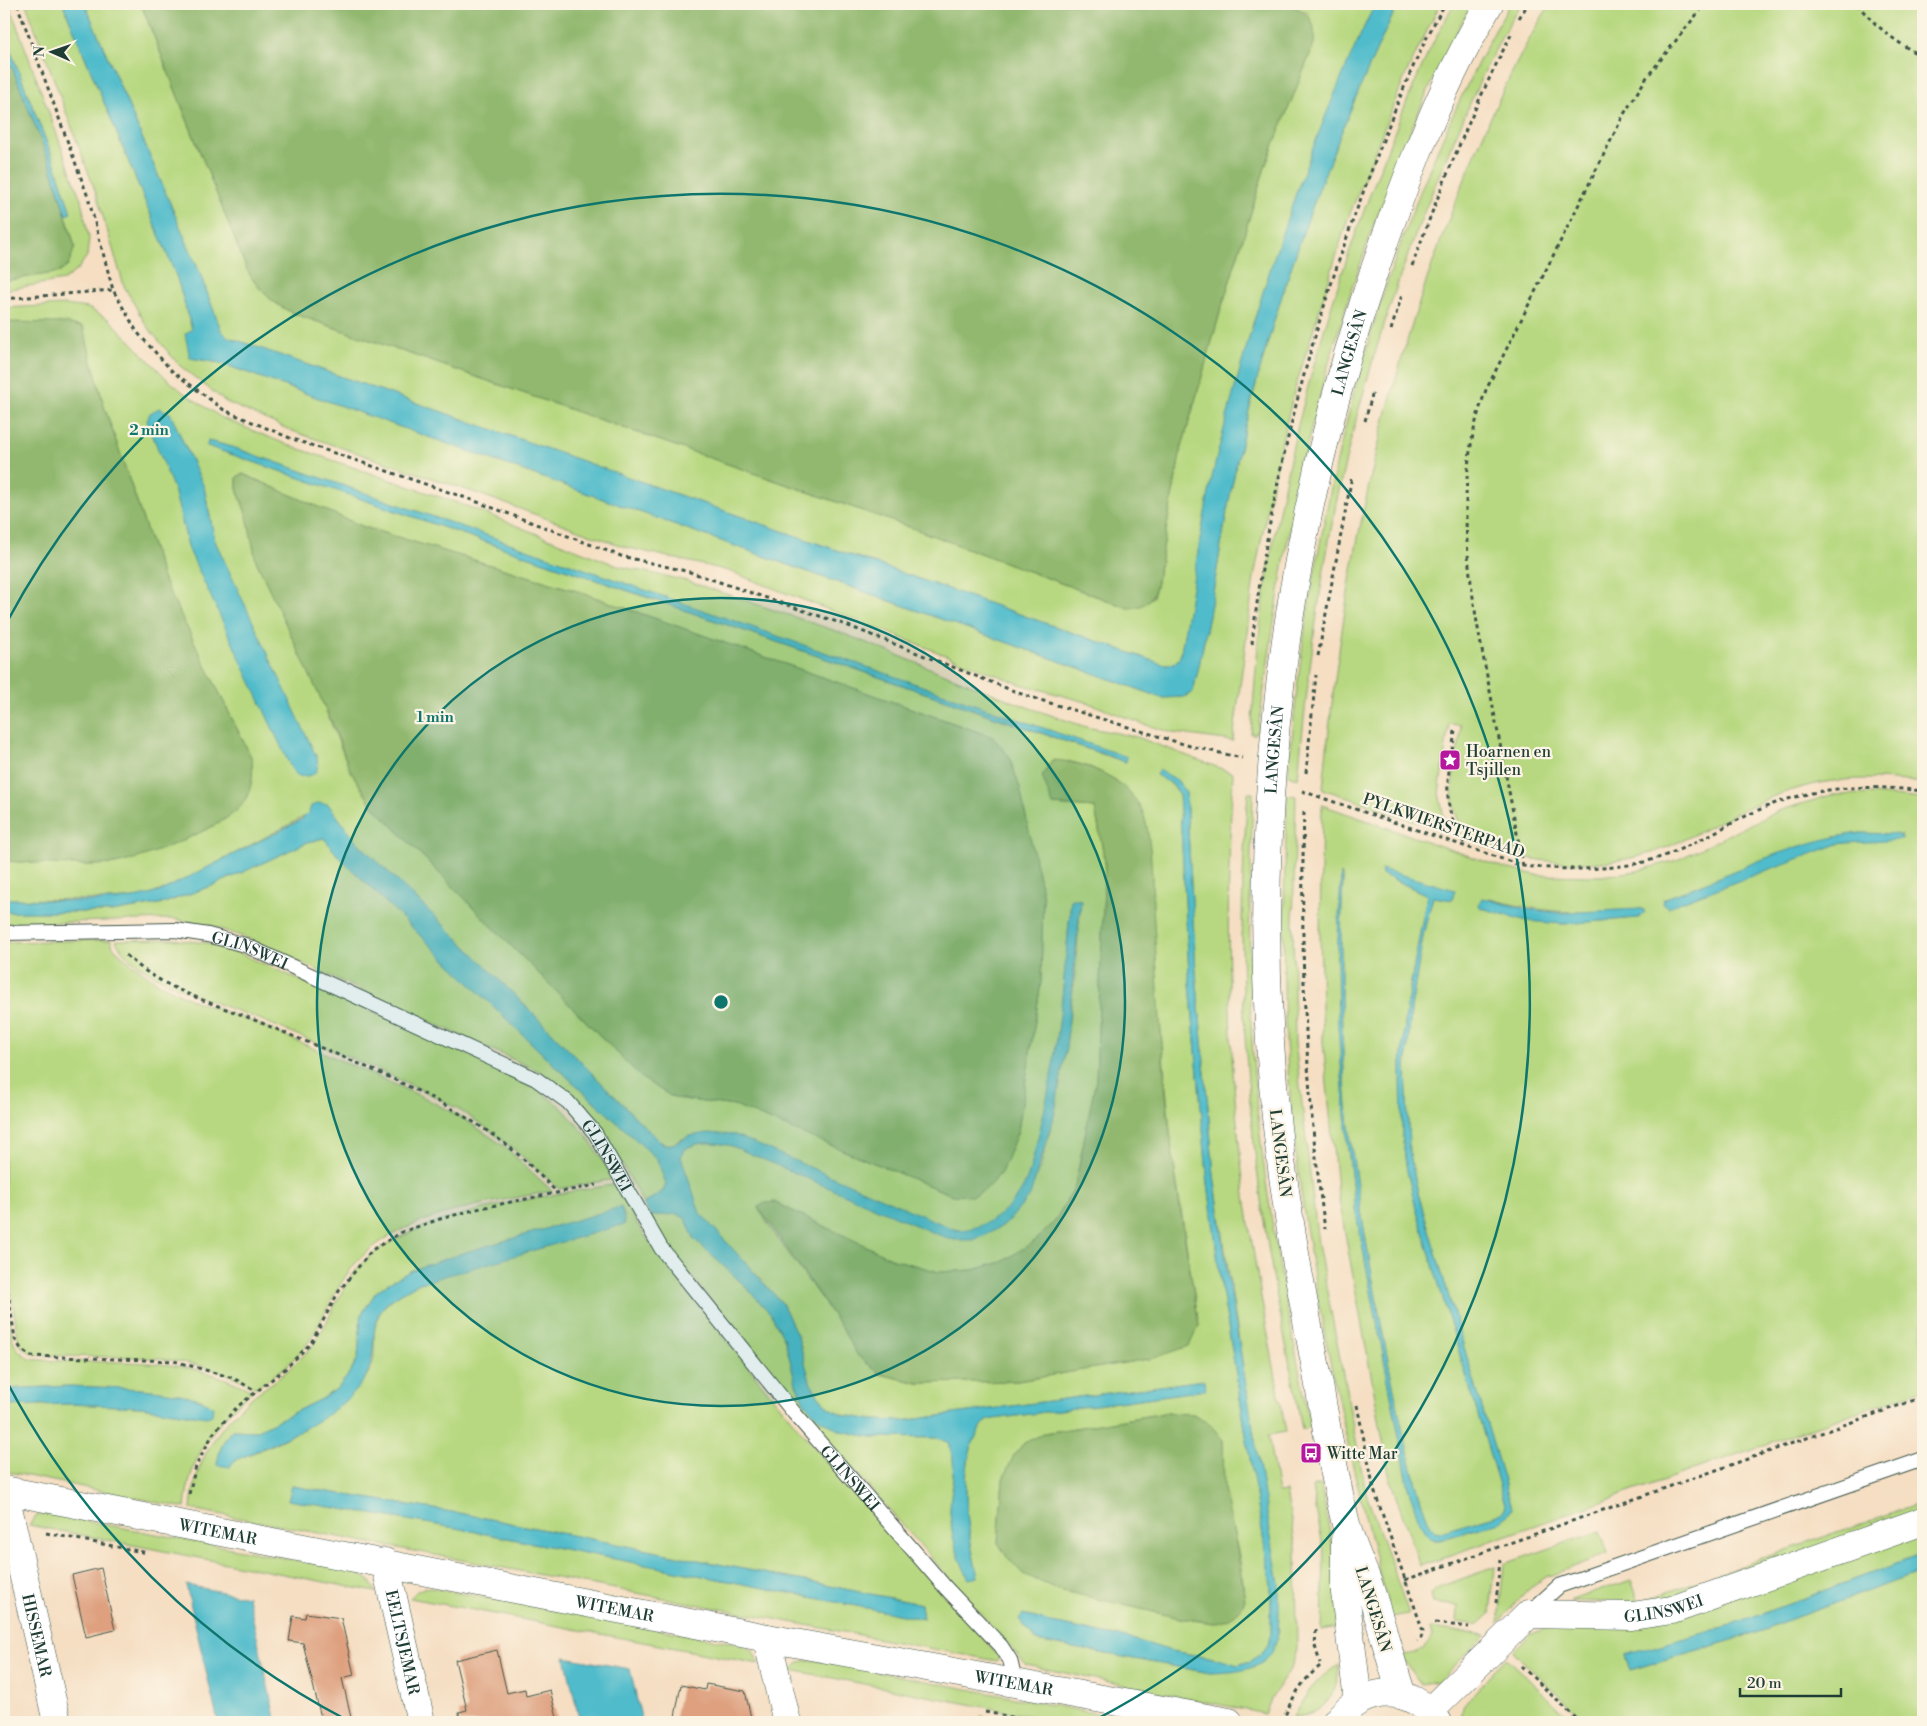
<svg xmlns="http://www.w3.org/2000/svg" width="1927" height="1726" viewBox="0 0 1927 1726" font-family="'Libre Bodoni',serif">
	<rect width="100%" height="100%" fill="#fcf5e5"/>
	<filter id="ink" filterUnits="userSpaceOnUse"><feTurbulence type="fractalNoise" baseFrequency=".02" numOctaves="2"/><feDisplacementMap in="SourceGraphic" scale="10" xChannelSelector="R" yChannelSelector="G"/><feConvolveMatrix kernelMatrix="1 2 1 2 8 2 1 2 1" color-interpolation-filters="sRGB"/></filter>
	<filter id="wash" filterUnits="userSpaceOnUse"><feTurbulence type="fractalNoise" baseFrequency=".0096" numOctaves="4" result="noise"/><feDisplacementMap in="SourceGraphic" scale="20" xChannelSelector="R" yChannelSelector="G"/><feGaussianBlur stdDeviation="1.12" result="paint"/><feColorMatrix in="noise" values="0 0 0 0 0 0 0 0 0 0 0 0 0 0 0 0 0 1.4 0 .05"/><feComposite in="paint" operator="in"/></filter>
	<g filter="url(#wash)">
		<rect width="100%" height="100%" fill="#f5dec2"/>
		<g fill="#b7d880" stroke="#6b8a5a" fill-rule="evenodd">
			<polygon points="4,4 9,4 81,200 89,238 87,256 78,269 64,280 4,290 4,281 60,272 75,247 66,215 71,213 54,161 4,34"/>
			<path d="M26,4H63L177,278L192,329L190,358L220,363L1163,698L1184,697L1193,692C1211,618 1220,541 1236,466C1271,307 1328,151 1398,4H1440L1406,74L1347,221L1294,392L1275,470L1254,577L1233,741L1173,733L1143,724L1086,702L1020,684L729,571L625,547L476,493L292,431L226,402L179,365L146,325L124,286L96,193Z"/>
			<path d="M85,4H141L247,270C259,291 273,304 295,314L915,529L1128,608L1153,597L1156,587L1180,454L1219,316L1265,167L1314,44L1308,13L1288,4H1375L1362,32L1253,323L1216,462L1180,657L1175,664H1162L228,337L221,330L199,271Z"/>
			<path d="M1454,4H1472C1440,59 1415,118 1392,178C1350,285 1315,397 1293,511C1279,584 1269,657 1258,730L1255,734H1251C1255,682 1258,629 1267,578C1289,441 1326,308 1376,179C1399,120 1422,59 1454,4Z"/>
			<path d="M1510,4H1521C1493,48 1472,99 1451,147C1402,260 1363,379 1337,499C1318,591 1307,684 1298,778L1288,775C1293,736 1295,697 1301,658C1307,611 1316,564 1325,518C1358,347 1423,154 1510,4Z"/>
			<path d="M1550,4H1923V783C1882,778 1844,776 1803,787C1754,799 1711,829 1665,848C1617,867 1561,866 1512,855C1485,849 1464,840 1455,811C1447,784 1460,752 1461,725L1449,724L1439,793L1445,823V828L1442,830L1323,789C1342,578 1382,383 1462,186C1487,124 1514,61 1550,4Z"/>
			<path d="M65,305L88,308L110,320L166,378L184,393L222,418L288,445L469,507L618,566L687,581L842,633L1027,707L1086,727L1137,737L1233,773C1225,903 1227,1033 1241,1163C1251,1253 1270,1343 1286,1432L1268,1435L1278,1493L1286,1492L1296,1547L1297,1649L1292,1666L1271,1699L1265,1714L1026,1665L802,1411L666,1245L650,1216L678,1214L686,1219L694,1239L743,1284L771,1314L785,1340L796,1384L805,1404L820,1419L841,1431L871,1437L938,1438L949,1443L954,1463L950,1513L978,1577C968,1534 953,1455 987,1420L1205,1390L1204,1380L902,1421L873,1420L844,1415L829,1408L818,1395L810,1381L798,1337L782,1303L700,1213L681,1157L683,1151C695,1140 717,1142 732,1146L973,1240L1007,1223L1040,1169L1055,1112L1066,1047L1075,974L1081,900H1071C1064,979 1059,1059 1039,1136C1034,1153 1031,1174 1022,1190C1013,1207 989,1228 969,1230C958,1231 949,1228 939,1224L735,1135L680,1139C673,1146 667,1145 659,1141L477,957L356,841L328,804L177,884L144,897L112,900L4,899V861L86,865L115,864L222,821L236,811L246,798L252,759L164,581L104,406L83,327L4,322V308ZM170,413L204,487L215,541L250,618L189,550L175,493ZM208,441L232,447L1127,758L1125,762L207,446ZM243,474L364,527L577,591L993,737L1043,897L1041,982L1018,1131L952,1195L735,1106L674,1098L643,1079L372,805L350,770L247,516L237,489V477ZM1068,761L1090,767L1116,780L1161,1032L1172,1151L1199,1326L1154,1358L1018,1381L918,1383L880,1374L858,1356L839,1324L769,1226L758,1207L774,1202L893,1259L939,1272L973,1270L1002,1262L1035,1241L1055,1221L1075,1186L1096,1079L1105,862L1095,808L1053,805ZM1158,770L1177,780L1186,793L1196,972L1214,1175L1260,1479L1279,1632L1254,1668L1210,1673L1036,1641L1023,1614L1052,1623L1135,1640L1171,1651L1219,1659L1238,1665L1250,1661L1261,1654L1268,1645L1271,1632V1585L1220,1278L1207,1175L1189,973L1179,793ZM1165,1413L1193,1414L1223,1440C1223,1456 1222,1474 1224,1491C1229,1520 1251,1584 1241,1609L1214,1623L1180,1618L1059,1590L998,1543L1003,1479L1045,1433Z"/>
			<path d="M1248,793H1253C1250,881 1247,970 1253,1058C1261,1182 1286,1303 1310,1425L1308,1428L1302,1429C1291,1368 1278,1308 1268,1247C1244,1098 1235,943 1248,793Z"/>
			<path d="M1872,794L1923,799V1389L1420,1566L1390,1479L1337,1189L1323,1042L1320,935L1322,805L1501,867L1536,875L1601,876L1637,871L1677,860L1778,811L1831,795ZM1861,833L1902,835L1838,844L1663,899C1728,876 1793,841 1861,833ZM1382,874L1452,899L1433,897L1424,931L1411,1009L1406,1069L1409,1149L1418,1193L1512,1508L1500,1522L1440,1540H1434L1410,1494L1355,1208L1347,1140L1337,958L1343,878C1340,943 1340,1007 1344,1071C1347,1114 1352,1156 1359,1198C1365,1238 1414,1526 1437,1533L1498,1515L1503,1512L1505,1505L1417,1212L1407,1171L1402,1135L1401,1065L1407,1004L1427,895ZM1487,898C1542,913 1580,915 1637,909H1643L1645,913L1638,918L1563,924Z"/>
			<path d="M1287,795L1296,796L1293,926L1295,1042L1318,1244L1366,1493L1409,1614L1391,1617C1341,1429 1298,1237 1286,1042C1281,960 1285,877 1287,795Z"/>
			<path d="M324,838L338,856L552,1063L657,1159L666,1184L663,1191L643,1204C615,1147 593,1113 543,1073L249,939L209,925L173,919L4,924V912H111L164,903L217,884L308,842Z"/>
			<path d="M172,939L207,943L241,954L474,1057L532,1085L562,1108L587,1136L614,1179L559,1189C517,1151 480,1118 428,1093C374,1067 318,1044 264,1021C229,1007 130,977 116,940Z"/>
			<path d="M111,940L113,947L129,962L157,982L190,999L261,1025L425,1098L464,1119L504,1146L552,1191C490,1203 397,1214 354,1265C335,1288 325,1316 310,1340C298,1359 274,1376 256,1388C179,1345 114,1362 32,1354L22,1347L18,1338L4,1249V942Z"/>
			<path d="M616,1184C644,1246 690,1294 732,1347C817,1453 907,1556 999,1656L997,1661L191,1509C194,1461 219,1424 256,1394C267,1386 279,1379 289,1369C297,1361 307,1353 313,1345C330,1321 338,1292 357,1269C403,1213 546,1197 616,1184ZM621,1207L625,1217L417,1284C391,1299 374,1307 374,1340C374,1351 375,1360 370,1370C350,1412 261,1454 217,1465C219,1451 222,1441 232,1430L256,1431L323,1398L338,1388L350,1373L358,1358L361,1315L376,1292L387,1284L412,1270L466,1252ZM292,1486L464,1514L921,1604L923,1619L461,1529L289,1500Z"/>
			<path d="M4,1282L13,1340L18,1350L30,1359C110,1367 176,1350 252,1391C214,1424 189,1457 185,1508L4,1471V1406L69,1404L141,1407L199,1416L202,1399L142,1389L69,1386L4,1389Z"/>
			<polygon points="1321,1485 1333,1550 1339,1627 1322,1630 1324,1552 1312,1487"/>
			<polygon points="1923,1502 1923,1513 1672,1604 1569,1601 1631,1580 1639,1602"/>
			<polygon points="44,1513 353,1571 369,1580 376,1592 29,1525 35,1517"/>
			<polygon points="1923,1529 1923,1554 1735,1624 1625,1656 1630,1670 1739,1638 1923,1571 1923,1722 1587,1722 1513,1652 1530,1635 1546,1628 1631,1625"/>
			<polygon points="1600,1531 1608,1554 1546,1577 1529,1589 1498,1623 1504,1564"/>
			<polygon points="1495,1567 1490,1614 1478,1625 1457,1622 1458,1606 1433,1603 1431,1595 1436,1588"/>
			<polygon points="426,1587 740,1644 753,1651 759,1664 410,1598 417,1591"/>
			<path d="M1430,1628L1486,1635L1439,1681L1421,1684L1402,1658L1403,1655C1418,1653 1424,1651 1432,1637Z"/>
			<polygon points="1506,1658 1574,1722 1458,1722 1464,1704"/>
			<polygon points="808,1660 822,1661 1139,1722 1063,1722 791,1670 799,1662"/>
			<path d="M1339,1665C1338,1695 1323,1716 1293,1717C1305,1695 1317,1677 1339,1665Z"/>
			<polygon points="981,1716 1015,1722 982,1722"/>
		</g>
		<g fill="#91b86e" stroke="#587a51">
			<path d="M141,4H1288C1309,14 1316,18 1314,44L1265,167L1219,316L1180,454L1156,587C1151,601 1144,608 1128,608L915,529L295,314C273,304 259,291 247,270Z"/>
			<polygon points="4,47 50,163 75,247 68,266 60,272 4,281"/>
			<path d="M4,322L65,323L83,327L104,406L164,581L252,759C254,778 251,798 236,811C218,828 139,861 114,864C78,867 40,863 4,861Z"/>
			<polygon points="243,474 364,527 577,591 993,737 1009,756 1020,788 1043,897 1041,982 1018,1131 1001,1173 985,1190 973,1196 952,1195 735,1106 674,1098 643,1079 372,805 350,770 333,725 256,561 247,516 237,489 237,477"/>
			<path d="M1052,760C1087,762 1120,776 1139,805C1152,824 1152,881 1153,905C1158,987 1162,1069 1172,1150C1179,1209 1190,1267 1199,1325L1189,1346L1154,1358L1018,1381L918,1383L880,1374L858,1356L839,1324L758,1207L765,1203L774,1202L893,1259L939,1272L973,1270L1002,1262L1035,1241L1055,1221L1075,1186L1096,1079L1105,862L1095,808L1053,805L1042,776Z"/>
			<polygon points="1165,1413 1193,1414 1208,1422 1223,1440 1224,1489 1237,1549 1245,1600 1241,1609 1230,1618 1214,1623 1180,1618 1059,1590 1023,1574 1007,1557 998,1543 1003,1479 1014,1455 1024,1443 1045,1433"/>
		</g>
		<g fill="#50bbcb" stroke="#387c80">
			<path d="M63,4H85L199,271L221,330L228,337L1162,664H1174L1180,657C1192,591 1201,524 1216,460C1255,304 1305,149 1375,4H1398C1328,151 1271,307 1236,466C1220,541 1211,618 1193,692L1184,697L1163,698L220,363L190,358L185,334L192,329L177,278Z"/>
			<polygon points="4,34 54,161 71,213 66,215 50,163 4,47"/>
			<path d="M159,408L170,413L185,446L204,487L215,541L317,758C320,774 313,777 298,776L292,770L189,550L175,493L147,421L150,413Z"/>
			<polygon points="208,441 232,447 1127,757 1126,762 207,446"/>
			<path d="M1159,770L1177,780L1186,793L1196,972L1214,1175L1228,1277L1279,1584C1279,1647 1284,1672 1210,1673L1036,1641L1019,1619L1023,1614L1052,1623L1135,1640L1171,1651L1219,1659L1238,1665L1250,1661L1261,1654L1268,1645L1271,1632V1585L1220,1278L1207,1175L1189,973L1179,793L1172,784L1156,775Z"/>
			<path d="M319,803L328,804L356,841L477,957L659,1141L667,1145L676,1143L689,1136L707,1133L735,1135L956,1230C983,1230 1006,1214 1021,1191C1030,1177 1033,1157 1037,1141C1058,1062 1064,980 1071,899L1081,900L1066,1047L1055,1112L1030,1196L1007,1223L988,1234L973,1240H954L936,1234L732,1146C717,1142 695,1140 683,1151L681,1157L700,1213L782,1303L798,1337L810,1381L818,1395L829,1408L844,1415L873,1420L902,1421L1204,1380L1205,1390L987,1420C953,1455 968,1534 978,1577L969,1579C958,1558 951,1537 950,1512C950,1489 958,1466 949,1443L938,1438L871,1437L841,1431L820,1419L805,1404L796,1384L785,1340L771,1314L743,1284L694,1239L686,1219L678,1214L650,1216L643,1204L663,1191L666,1184L657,1159L552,1063L338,856L324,838L308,842L217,884L164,903L111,912H4V899C52,899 113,907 159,892L301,820L309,812L311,806Z"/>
			<path d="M1861,833L1896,834L1903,838C1899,842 1848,842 1838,844L1668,907L1662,903L1663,899C1728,876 1793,840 1861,833Z"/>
			<path d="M1381,869L1455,890L1452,900L1433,897L1424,931L1411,1009L1406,1069L1409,1149L1418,1193L1512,1508L1508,1515L1500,1522L1439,1540C1421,1541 1416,1508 1410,1494L1355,1208L1347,1140L1338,1027L1337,958L1341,874L1343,878C1340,943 1340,1007 1344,1071C1347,1113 1352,1156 1359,1198C1365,1238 1414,1526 1437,1533L1498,1515L1503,1512L1505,1505L1417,1212L1407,1171L1402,1135L1401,1065L1407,1004L1427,895L1382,874Z"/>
			<polygon points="1482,898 1527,909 1562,913 1637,909 1643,909 1645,913 1638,918 1563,924 1527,921 1481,908 1479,905"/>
			<path d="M621,1207L625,1224L417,1284C407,1290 396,1295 388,1302C364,1324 382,1354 363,1381C334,1422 278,1440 234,1461L230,1467L217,1465C219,1451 223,1441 232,1430L256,1431L323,1398L338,1388L350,1373L358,1358L361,1315L376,1292L387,1284L412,1270L466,1252Z"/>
			<path d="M69,1386C102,1388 189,1386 213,1407L212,1415L207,1417L141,1407L69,1404L4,1406V1389Z"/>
			<polygon points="292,1486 464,1514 921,1604 923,1619 461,1529 288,1500"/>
			<polygon points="1923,1554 1923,1571 1739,1638 1630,1670 1625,1655 1735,1624"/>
			<polygon points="186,1585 248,1597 276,1722 218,1722"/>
			<polygon points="565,1657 630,1669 642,1722 580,1722"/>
		</g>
		<g id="blocks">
			<g fill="#dea07f">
				<polygon points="101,1568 115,1630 86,1637 72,1575"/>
				<polygon points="306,1613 341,1618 354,1675 342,1678 352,1722 322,1722 303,1643 289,1641 293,1616 305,1618"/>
				<polygon points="497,1650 507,1693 525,1689 526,1696 550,1690 558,1722 460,1722 459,1712 467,1710 455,1660"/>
				<polygon points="706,1684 745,1691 752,1722 674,1722 681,1685 705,1690"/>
			</g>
		</g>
	</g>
	<g filter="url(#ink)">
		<use href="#blocks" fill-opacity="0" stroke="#3f5549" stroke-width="1"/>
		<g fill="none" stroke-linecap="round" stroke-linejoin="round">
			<g stroke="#3f5549" stroke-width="16">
				<g id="service">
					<path id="s1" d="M4,933L175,930L208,935L245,945L536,1079L568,1102L595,1133L661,1248L795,1414L946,1588L1001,1646L1010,1660L1015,1681"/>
					<polyline points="1529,1613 1559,1586 1923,1459"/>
				</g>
			</g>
			<g stroke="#3f5549" stroke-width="29">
				<g id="minor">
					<path id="s2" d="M4,1490L767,1638L1229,1722"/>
					<path id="s3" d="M4,1490L57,1722"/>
					<path id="s4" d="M385,1562L421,1722"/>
					<polyline points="767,1638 787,1722"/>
					<path id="s5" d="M1430,1711L1529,1614L1632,1616L1672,1610L1923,1521"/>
				</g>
			</g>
			<g stroke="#3f5549" stroke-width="29">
				<g id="tertiary">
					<polyline points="1345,1540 1345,1593 1358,1701"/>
					<path id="s6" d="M1402,1695C1390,1659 1381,1622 1369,1586C1361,1564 1350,1543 1345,1520C1333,1472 1326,1423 1317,1374C1298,1274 1279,1173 1272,1071C1252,811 1284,550 1364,302C1397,200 1435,97 1489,4"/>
					<path d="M1336,1722C1364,1684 1411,1684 1438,1722"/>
				</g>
			</g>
			<g stroke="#3f5549" stroke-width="3" stroke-dasharray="4 4" stroke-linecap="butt">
				<polyline points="17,4 88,197 113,290 137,332 172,371 224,410 290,438 472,500 621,556 690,572 846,625 1024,695 1190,746 1242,758"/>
				<path d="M1857,4C1876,27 1897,43 1923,57"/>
				<polyline points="1519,18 1528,4"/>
				<path d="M1412,266C1441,186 1473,108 1512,33"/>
				<polyline points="4,299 113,290"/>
				<polyline points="1391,330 1402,295"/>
				<polyline points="1365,421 1373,391"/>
				<path d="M1252,644C1270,481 1313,322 1372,169C1393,114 1415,55 1445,4"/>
				<polyline points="1318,656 1352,476"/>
				<path d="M1455,731C1449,774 1438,807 1466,845"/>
				<polyline points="1306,773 1316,675"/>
				<path d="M1302,791L1523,866C1564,870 1604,871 1644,862C1691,850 1729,821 1773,804C1827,785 1867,785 1923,791"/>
				<path d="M1304,812C1300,952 1305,1090 1325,1229"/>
				<path d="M1523,866C1513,811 1502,756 1492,701C1472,601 1448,489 1486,390L1624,114L1647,77L1705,4"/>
				<path d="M126,955C165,992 216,1003 264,1024C344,1058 435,1091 504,1143C523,1157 540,1176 557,1192"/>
				<polyline points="4,1267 15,1339 21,1349 30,1356 174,1361 233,1378 256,1391"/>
				<polyline points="1357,1405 1374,1490 1423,1631 1421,1638 1417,1641"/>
				<polyline points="189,1494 196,1466 213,1434 237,1407 285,1369 311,1343 339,1291 372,1250 402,1232 440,1219 481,1208 596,1185"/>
				<polyline points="46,1533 148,1553"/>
				<polyline points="1405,1580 1923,1397"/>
				<polyline points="1496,1603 1500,1560"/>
				<polyline points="1435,1623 1469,1627"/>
				<polyline points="1316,1630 1315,1646 1320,1663"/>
				<polyline points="1521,1666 1580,1722"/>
				<polyline points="985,1712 1038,1722"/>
				<path d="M1283,1722C1290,1700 1303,1678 1323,1664"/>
			</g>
			<use href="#service" stroke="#fff" stroke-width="14"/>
			<use href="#minor" stroke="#fff" stroke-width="28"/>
			<use href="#tertiary" stroke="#fff" stroke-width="28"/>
		</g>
	</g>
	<circle cx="721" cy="1002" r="404" fill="#0f766e" fill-opacity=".12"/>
	<g fill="none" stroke="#0f766e" stroke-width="2.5">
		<circle cx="721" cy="1002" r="404"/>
		<path d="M347 1720A809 809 0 0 1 7 1382M7 622A809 809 0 1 1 1095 1720"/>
	</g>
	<defs>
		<g id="sight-square" transform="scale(1.125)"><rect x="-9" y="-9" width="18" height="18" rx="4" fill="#b5179e" stroke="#fcf5e5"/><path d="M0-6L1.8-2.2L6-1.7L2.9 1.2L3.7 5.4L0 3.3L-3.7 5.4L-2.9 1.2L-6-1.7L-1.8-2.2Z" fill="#fff"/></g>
		<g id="bus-square" transform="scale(1.125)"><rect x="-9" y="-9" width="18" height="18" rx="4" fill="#b5179e" stroke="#fcf5e5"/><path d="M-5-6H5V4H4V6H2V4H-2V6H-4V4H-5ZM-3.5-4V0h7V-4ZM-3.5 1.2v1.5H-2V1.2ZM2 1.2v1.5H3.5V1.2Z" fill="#fff"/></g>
	</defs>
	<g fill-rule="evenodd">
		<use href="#sight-square" x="1450" y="760"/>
		<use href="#bus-square" x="1311" y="1453"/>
	</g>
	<g text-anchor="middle" stroke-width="4.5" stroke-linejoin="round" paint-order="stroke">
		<g font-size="16" fill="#1f3d34" stroke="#fcf5e5">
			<text dy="6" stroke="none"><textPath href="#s6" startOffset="1366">LANGESÂN</textPath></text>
			<text dy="6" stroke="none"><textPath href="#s6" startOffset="961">LANGESÂN</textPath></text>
			<text transform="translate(1444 825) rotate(19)" y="6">PYLKWIERSTERPAAD</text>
			<text dy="6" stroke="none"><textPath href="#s1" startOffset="249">GLINSWEI</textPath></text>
			<text transform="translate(1281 1153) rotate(83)" y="6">LANGESÂN</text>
			<text dy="6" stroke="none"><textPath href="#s1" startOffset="669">GLINSWEI</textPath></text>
			<text dy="6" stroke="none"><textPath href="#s1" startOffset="1074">GLINSWEI</textPath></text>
			<text dy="6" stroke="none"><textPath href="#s2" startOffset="218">WITEMAR</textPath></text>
			<text dy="6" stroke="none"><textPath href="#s5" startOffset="274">GLINSWEI</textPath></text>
			<text dy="6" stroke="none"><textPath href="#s2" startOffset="622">WITEMAR</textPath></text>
			<text transform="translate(1374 1609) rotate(73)" y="6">LANGESÂN</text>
			<text dy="6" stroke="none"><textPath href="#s3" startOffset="149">HISSEMAR</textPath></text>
			<text dy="6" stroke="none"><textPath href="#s4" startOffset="82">EELTSJEMAR</textPath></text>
			<text dy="6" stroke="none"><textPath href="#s2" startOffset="1028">WITEMAR</textPath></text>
		</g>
		<g font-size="16" fill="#1f3d34" stroke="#fcf5e5" text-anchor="start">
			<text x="1466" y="757">Hoarnen en<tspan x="1466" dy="18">Tsjillen</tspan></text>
			<text x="1327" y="1459">Witte Mar</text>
		</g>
	</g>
	<circle cx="721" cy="1002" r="8" fill="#0f766e" stroke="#fcf5e5" stroke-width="2.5"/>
	<g font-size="15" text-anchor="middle" font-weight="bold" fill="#0f766e" stroke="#fcf5e5" stroke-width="4.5" stroke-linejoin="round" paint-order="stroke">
		<text x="149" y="435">2 min</text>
		<text x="435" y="722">1 min</text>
	</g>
	<rect width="1927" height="1726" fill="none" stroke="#fcf5e5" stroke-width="20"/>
	<g transform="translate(52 52) rotate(272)" stroke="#fcf5e5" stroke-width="4" paint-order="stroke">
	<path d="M0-4L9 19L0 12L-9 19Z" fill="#1f3d34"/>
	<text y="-8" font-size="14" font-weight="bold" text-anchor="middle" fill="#1f3d34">N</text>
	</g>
	<path d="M1740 1688v8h101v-8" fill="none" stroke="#1f3d34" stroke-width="2.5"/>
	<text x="1747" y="1688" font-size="15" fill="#1f3d34" stroke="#fcf5e5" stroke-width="4" paint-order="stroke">20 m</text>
</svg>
